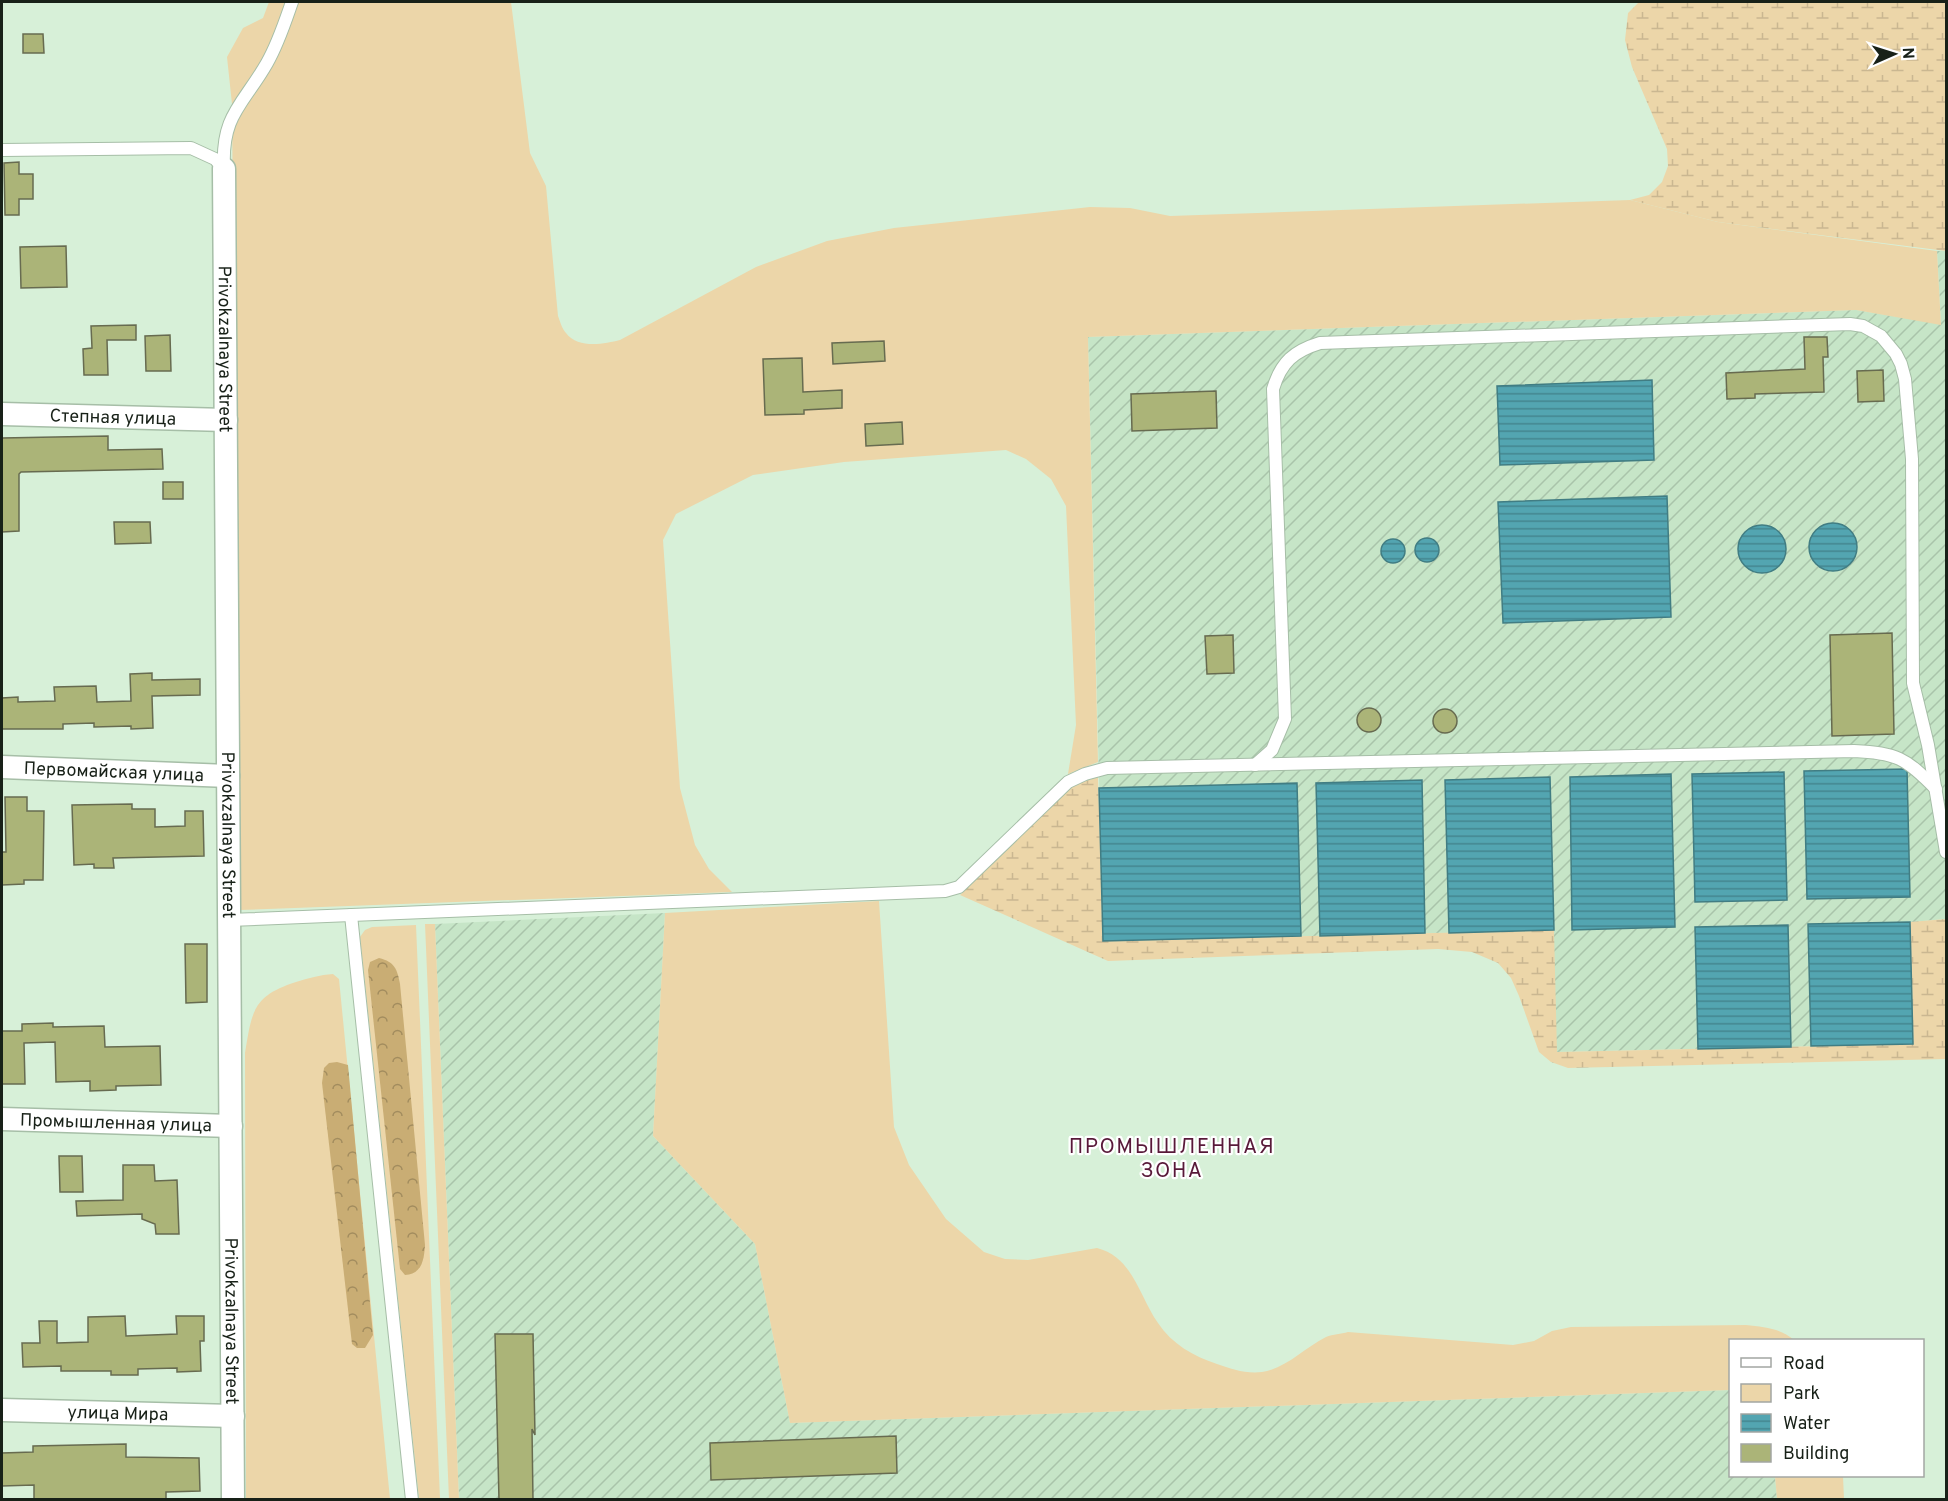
<svg xmlns="http://www.w3.org/2000/svg" width="1948" height="1501" viewBox="0 0 1948 1501" font-family="Overpass,sans-serif">
	<defs>
		<pattern id="industrial-furrows" width="10" height="10" patternUnits="userSpaceOnUse" patternTransform="scale(1.5)"><rect width="10" height="10" fill="#c6e5c7"/><path d="M-1 1l2-2M0 10L10 0M9 11l2-2" fill="none" stroke="#a9c4aa"/></pattern>
		<pattern id="forest-crowns" width="20" height="18" patternUnits="userSpaceOnUse" patternTransform="scale(1.5)"><rect width="20" height="18" fill="#c9ad74"/><path d="M2 6a3 3 0 1 1 6 0M12 15a3 3 0 1 1 6 0" fill="none" stroke="#a28c5e"/></pattern>
		<pattern id="wetland-marsh" width="20" height="14" patternUnits="userSpaceOnUse" patternTransform="scale(1.5)"><rect width="20" height="14" fill="#ecd6a9"/><path d="M1 5h8M5 5V1M11 12h8M15 12V8" fill="none" stroke="#cab791"/></pattern>
		<pattern id="water-rules" width="6" height="5" patternUnits="userSpaceOnUse" patternTransform="scale(1.5)"><rect width="6" height="5" fill="#53a5b1"/><path d="M0 2.5h6" fill="none" stroke="#44868f"/></pattern>
	</defs>
	<rect width="100%" height="100%" fill="#d7f0d8"/>
	<g fill="url(#industrial-furrows)">
		<polygon points="1937,251 1946,251 1946,919 1911,922 1913,1044 1556,1052 1553,930 1103,941 1088,337 1856,310 1941,324"/>
		<polygon points="665,913 653,1136 755,1244 790,1423 1730,1390 1730,1476 1775,1476 1777,1499 459,1499 435,924"/>
	</g>
	<g fill="#ecd6a9">
		<path d="M269,2H511L530,153L546,186L558,316C560,321 562,329 566,333C578,349 604,344 620,340L756,267L827,241L894,228L1090,207L1130,208L1170,216L1630,200L1718,222L1937,251L1941,325L1856,310L1088,337L1098,762L1068,774L1076,725L1066,506L1051,479L1026,459L1006,450L844,462L753,475L676,514L663,540L680,788L695,845L709,869L732,892L239,910L232,104L227,57L243,28L263,18Z"/>
		<path d="M879,901L894,1127L909,1165L946,1219L984,1252L1005,1259L1028,1260L1097,1248C1133,1257 1139,1296 1158,1323C1172,1344 1193,1356 1217,1364C1231,1369 1246,1374 1262,1372C1287,1368 1304,1348 1326,1337C1333,1334 1341,1334 1348,1332L1513,1345L1534,1341L1552,1331L1571,1327L1746,1325C1764,1327 1780,1328 1794,1340H1730V1390L790,1423L755,1244L653,1136L665,913Z"/>
		<polygon points="425,924 435,924 459,1499 449,1499"/>
		<polygon points="416,925 440,1499 419,1499 360,937 365,930 372,927"/>
		<path d="M333,974L339,979L390,1499L246,1500L245,1053C252,1012 252,996 296,982C308,978 320,975 333,974Z"/>
		<polygon points="1775,1476 1843,1476 1844,1499 1777,1499"/>
	</g>
	<g fill="url(#forest-crowns)">
		<path d="M379,958C395,962 397,969 400,984L425,1245C424,1260 422,1274 405,1275L400,1269L368,970L370,962Z"/>
		<polygon points="337,1062 348,1065 373,1335 365,1348 357,1348 352,1344 322,1083 324,1068 329,1063"/>
	</g>
	<g fill="url(#wetland-marsh)">
		<polygon points="1639,2 1946,2 1946,251 1718,222 1630,200 1649,195 1662,182 1668,166 1667,149 1632,67 1625,40 1628,13"/>
		<polygon points="1098,777 1103,941 1554,930 1557,1052 1913,1044 1910,922 1946,919 1946,1059 1568,1068 1551,1062 1539,1052 1519,996 1511,978 1498,963 1472,952 1438,949 1108,961 960,895 1065,793 1076,784"/>
	</g>
	<g fill="url(#water-rules)" stroke="#417d83" stroke-width="1.5">
		<polygon points="1652,380 1654,460 1500,465 1497,386"/>
		<polygon points="1667,496 1671,617 1503,623 1498,502"/>
		<circle cx="1833" cy="547" r="24"/>
		<circle cx="1762" cy="549" r="24"/>
		<circle cx="1427" cy="550" r="12"/>
		<circle cx="1393" cy="551" r="12"/>
		<polygon points="1907,769 1910,897 1807,899 1804,771"/>
		<polygon points="1784,772 1787,900 1695,902 1692,774"/>
		<polygon points="1671,774 1675,927 1572,930 1570,777"/>
		<polygon points="1550,777 1554,930 1449,933 1445,780"/>
		<polygon points="1422,780 1425,933 1320,936 1316,783"/>
		<polygon points="1297,783 1301,936 1103,941 1099,788"/>
		<polygon points="1910,922 1913,1044 1811,1046 1808,924"/>
		<polygon points="1788,925 1791,1047 1698,1049 1695,927"/>
	</g>
	<g fill="#abb478" stroke="#676b50" stroke-width="1.5">
		<polygon points="23,34 43,34 44,53 23,53"/>
		<polygon points="19,162 19,174 33,174 33,199 19,199 19,215 5,215 4,163"/>
		<polygon points="66,246 67,287 21,288 20,247"/>
		<polygon points="136,325 136,340 107,340 108,375 84,375 83,349 92,348 91,326"/>
		<polygon points="170,335 171,371 146,371 145,336"/>
		<polygon points="1804,337 1827,337 1828,357 1823,357 1824,392 1755,394 1755,398 1727,399 1726,373 1805,369"/>
		<polygon points="884,341 885,361 833,364 832,343"/>
		<polygon points="802,358 803,392 842,390 842,408 804,410 804,414 765,415 763,359"/>
		<polygon points="1883,370 1884,401 1858,402 1857,371"/>
		<polygon points="1216,391 1217,428 1132,431 1131,394"/>
		<polygon points="902,422 903,444 866,446 865,424"/>
		<polygon points="108,436 108,450 162,449 163,469 21,472 19,474 19,531 2,532 2,438"/>
		<rect x="163" y="482" width="20" height="17"/>
		<polygon points="114,522 150,522 151,543 115,544"/>
		<polygon points="1892,633 1894,734 1832,736 1830,635"/>
		<polygon points="1233,635 1234,673 1207,674 1205,636"/>
		<polygon points="152,673 152,680 200,679 200,695 152,696 153,728 131,729 131,726 94,727 94,723 63,724 63,729 2,729 2,698 18,697 18,702 55,701 54,687 96,686 97,702 131,701 130,674"/>
		<circle cx="1369" cy="720" r="12"/>
		<circle cx="1445" cy="721" r="12"/>
		<polygon points="5,797 27,797 27,811 44,811 43,880 24,880 24,884 2,885 2,852 6,852"/>
		<polygon points="132,804 132,809 155,809 155,827 185,826 185,811 203,811 204,856 113,858 114,868 94,868 94,864 74,865 72,805"/>
		<polygon points="185,944 207,944 207,1002 186,1003"/>
		<polygon points="53,1023 53,1027 104,1026 105,1047 160,1046 161,1085 116,1086 116,1090 90,1091 90,1081 56,1082 55,1042 24,1043 25,1084 2,1084 2,1031 22,1031 22,1024"/>
		<polygon points="59,1156 82,1156 83,1192 60,1192"/>
		<polygon points="123,1165 154,1165 155,1181 177,1180 179,1234 156,1234 155,1224 142,1219 142,1214 77,1216 76,1201 123,1200"/>
		<polygon points="125,1316 126,1336 177,1334 176,1316 204,1316 204,1341 200,1341 201,1371 177,1372 177,1368 138,1369 138,1375 111,1375 111,1371 61,1371 61,1366 23,1367 22,1343 40,1343 39,1321 57,1321 57,1343 88,1342 88,1317"/>
		<polygon points="495,1334 533,1334 535,1435 532,1429 533,1500 499,1500"/>
		<polygon points="896,1436 897,1473 711,1480 710,1443"/>
		<polygon points="126,1444 126,1457 199,1458 200,1491 166,1492 166,1500 34,1500 34,1485 2,1486 2,1453 33,1452 33,1446"/>
	</g>
	<g fill="none" stroke-linecap="round" stroke-linejoin="round">
		<g stroke="#a6bea7" stroke-width="14">
			<g id="service">
				<polyline points="2,150 191,148 215,159 224,169"/>
				<path d="M224,169C221,115 243,105 267,63C278,44 285,22 292,2"/>
				<path d="M1255,765L1272,750L1285,719L1273,389C1281,362 1294,351 1320,343L1850,324L1863,326L1881,336L1896,354L1901,364L1905,379L1912,459L1913,683L1928,745L1946,852"/>
				<polyline points="351,915 412,1500"/>
				<path d="M229,920L945,891L959,887L1068,782L1085,774L1107,768L1854,751C1897,753 1906,758 1936,789"/>
			</g>
		</g>
		<g stroke="#a6bea7" stroke-width="25">
			<g id="minor">
				<path id="s1" d="M224,169L233,1500"/>
				<path id="s2" d="M2,414L226,420"/>
				<path id="s3" d="M2,767L228,776"/>
				<path id="s4" d="M2,1119L231,1126"/>
				<path id="s5" d="M2,1410L233,1416"/>
			</g>
		</g>
		<use href="#service" stroke="#fff" stroke-width="12"/>
		<use href="#minor" stroke="#fff" stroke-width="22"/>
	</g>
	<g text-anchor="middle" stroke-width="4.5" stroke-linejoin="round" paint-order="stroke">
		<g font-size="18" fill="#182118" stroke="#fff">
			<text dy="6" stroke="none"><textPath href="#s1" startOffset="180">Privokzalnaya Street</textPath></text>
			<text dy="6" stroke="none"><textPath href="#s2" startOffset="111">Степная улица</textPath></text>
			<text dy="6" stroke="none"><textPath href="#s3" startOffset="112">Первомайская улица</textPath></text>
			<text dy="6" stroke="none"><textPath href="#s1" startOffset="666">Privokzalnaya Street</textPath></text>
			<text dy="6" stroke="none"><textPath href="#s4" startOffset="114">Промышленная улица</textPath></text>
			<text dy="6" stroke="none"><textPath href="#s1" startOffset="1152">Privokzalnaya Street</textPath></text>
			<text dy="6" stroke="none"><textPath href="#s5" startOffset="116">улица Мира</textPath></text>
		</g>
		<g font-size="21" letter-spacing="1.5" fill="#581939" stroke="#fff">
			<text x="1172" y="1153">ПРОМЫШЛЕННАЯ<tspan x="1172" dy="24">ЗОНА</tspan></text>
		</g>
	</g>
	<rect width="1948" height="1501" fill="none" stroke="#182118" stroke-width="6"/>
	<rect x="1729" y="1339" width="195" height="138" fill="#ffffff" stroke="#a3a6a3" stroke-width="1.5"/>
	<rect x="1741" y="1358" width="30" height="9" fill="#ffffff" stroke="#a3a6a3" stroke-width="1.5"/>
	<text x="1783" y="1369" font-size="18" fill="#182118">Road</text>
	<rect x="1741" y="1384" width="30" height="18" fill="#ecd6a9" stroke="#a3a6a3" stroke-width="1.5"/>
	<text x="1783" y="1399" font-size="18" fill="#182118">Park</text>
	<rect x="1741" y="1414" width="30" height="18" fill="url(#water-rules)" stroke="#a3a6a3" stroke-width="1.5"/>
	<text x="1783" y="1429" font-size="18" fill="#182118">Water</text>
	<rect x="1741" y="1444" width="30" height="18" fill="#abb478" stroke="#a3a6a3" stroke-width="1.5"/>
	<text x="1783" y="1459" font-size="18" fill="#182118">Building</text>
	<g transform="translate(1894 54) rotate(87)" stroke="#ffffff" stroke-width="4.5" paint-order="stroke">
	<path d="M0-4.5L10 22L0 15L-10 22Z" fill="#182118"/>
	<text y="-9" font-size="16" font-weight="bold" text-anchor="middle" fill="#182118">N</text>
	</g>
</svg>
